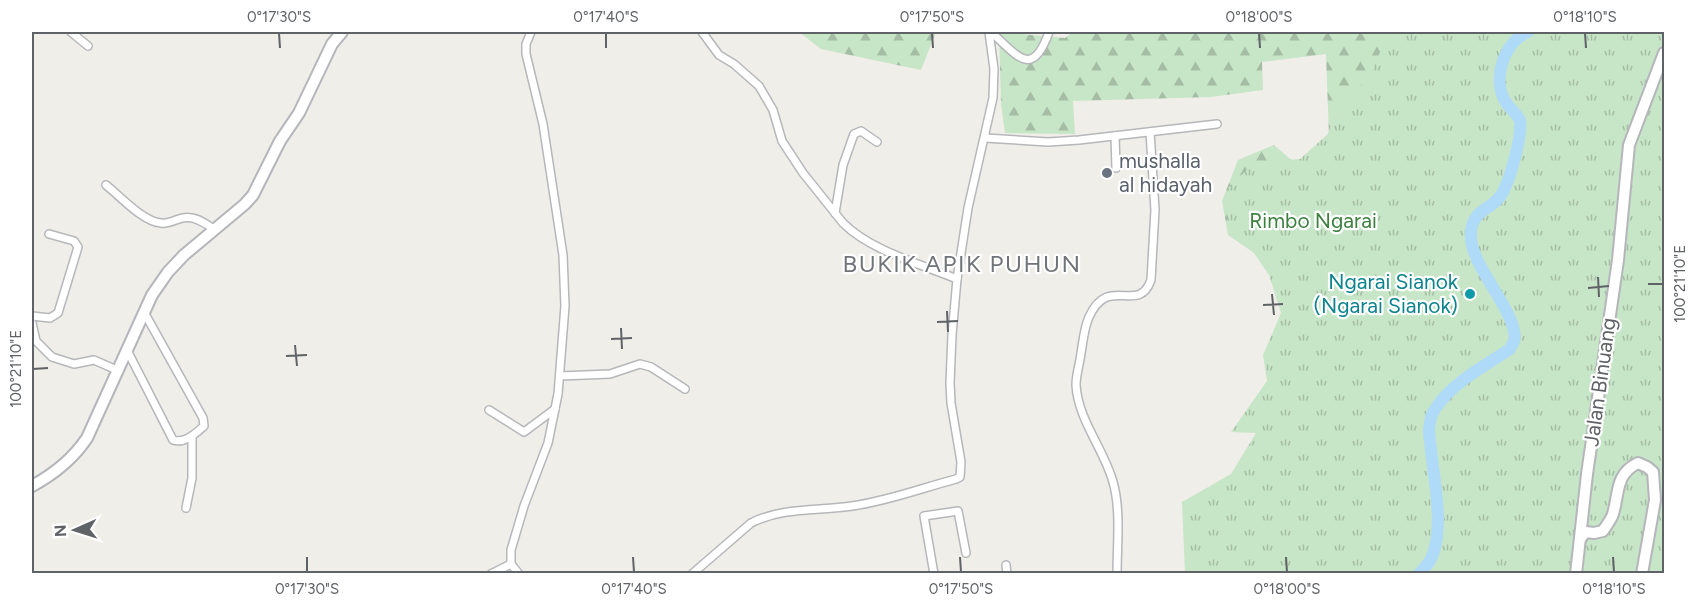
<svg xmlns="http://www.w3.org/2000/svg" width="1696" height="605" viewBox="0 0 1696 605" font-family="Figtree,sans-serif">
	<defs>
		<pattern id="forest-firs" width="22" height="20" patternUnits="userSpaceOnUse" patternTransform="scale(1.5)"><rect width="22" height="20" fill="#c7e5c7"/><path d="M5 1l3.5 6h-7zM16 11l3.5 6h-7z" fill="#a5bda5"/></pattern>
		<pattern id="park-tufts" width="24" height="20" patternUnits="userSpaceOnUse" patternTransform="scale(1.5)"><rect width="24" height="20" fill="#c7e5c7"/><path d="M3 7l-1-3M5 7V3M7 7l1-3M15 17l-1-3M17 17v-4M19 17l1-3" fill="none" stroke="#a5bda5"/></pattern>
	</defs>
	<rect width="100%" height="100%" fill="#f0eee8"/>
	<g fill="url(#forest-firs)">
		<polygon points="799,32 936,32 921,70 821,49"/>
		<polygon points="999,32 1065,38 1072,32 1464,32 1242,500 1285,339 1283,301 1260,257 1228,235 1222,201 1238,160 1274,145 1296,164 1329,137 1326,54 1262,62 1263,90 1211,97 1073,101 1075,134 1005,133 1001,104"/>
	</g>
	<polygon fill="url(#park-tufts)" points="1388,32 1664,32 1664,573 1185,573 1182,502 1231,474 1256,433 1231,432 1267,381 1263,355 1281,313 1269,275 1254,253 1227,224 1228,188 1255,162 1300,159 1328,134 1333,118 1372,72"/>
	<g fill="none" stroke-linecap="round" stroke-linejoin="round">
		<path stroke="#afdaf8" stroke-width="12" d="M1419,574C1423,569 1428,565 1431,559C1445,529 1434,482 1431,450C1429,436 1427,421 1435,409C1453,382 1483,367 1510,349C1510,348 1514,342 1514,341C1520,316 1473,269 1471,239C1469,207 1493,212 1503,192C1511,176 1522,137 1520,120C1516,113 1509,108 1505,101C1492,78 1504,42 1528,32"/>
		<g stroke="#b5b7bb" stroke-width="10">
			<g id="street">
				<polyline points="71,32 88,46"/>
				<path d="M702,32L719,55L734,64L759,86L773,110L782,141L803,173L843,223C871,251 921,264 957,279"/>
				<path d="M991,32C1017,55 1032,80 1049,32"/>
				<polyline points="1115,136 1116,168"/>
				<polyline points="985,138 1048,142 1079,140 1217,124"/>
				<path d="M106,185C120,196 143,222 161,223C167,224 173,221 179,219C192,214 203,222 214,229"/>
				<polyline points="835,213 843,165 854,134 861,131 877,142"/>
				<polyline points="32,316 50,318 58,313 78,247 74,241 49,234"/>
				<polyline points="32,323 36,341 52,357 74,364 94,360 119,371"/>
				<path d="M128,352L173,440C185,444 196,433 204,426L203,418L144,312"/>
				<polyline points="560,376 610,374 640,364 651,367 685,389"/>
				<polyline points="489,410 524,432 555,409"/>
				<polyline points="186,508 192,478 192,436"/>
				<polyline points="1006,565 1007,574"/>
				<polyline points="491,574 511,564"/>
				<polyline points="519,574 511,564 511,550 524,506 548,443 558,394 565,306 563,255 543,124 526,54 526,44 531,32"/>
				<path d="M692,574L751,523C782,507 819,511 852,506C888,501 922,488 956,479L960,477L961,462L951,403L950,383L952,335L957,279L968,208L993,98L994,69L989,32"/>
				<polyline points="934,574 924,516 958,511 966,553"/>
				<path d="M1117,574C1117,546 1121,509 1113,482C1104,449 1078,420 1076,385C1076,374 1080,363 1081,353C1083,342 1084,328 1089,317C1109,273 1138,316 1151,280L1155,210L1150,132"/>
			</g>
		</g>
		<g stroke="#b4b6bb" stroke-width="14">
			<g id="secondary">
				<path d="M32,486C54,474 73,459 87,438L152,295L168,272L184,255L245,204L253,195L280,141L299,113L332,44L342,32"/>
				<path d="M1581,538L1585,532L1594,533L1603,531C1606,526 1611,520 1613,514C1619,494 1615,474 1638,463L1647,467L1653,472L1655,500L1642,574"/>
				<polyline points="1576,574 1587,474 1618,260 1629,145 1664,53"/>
			</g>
		</g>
		<use href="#street" stroke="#fff" stroke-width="7"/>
		<use href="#secondary" stroke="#fff" stroke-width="10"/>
	</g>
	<path fill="none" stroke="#5f6266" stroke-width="2" d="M279,33L280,48M606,33V48M932,33L933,48M1259,33L1260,48M1585,33L1586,48M1598,277L1599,297M1648,284H1663M1588,288L1609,286M1272,294L1274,315M1263,305L1283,304M947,311L948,332M937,322L958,321M621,328L622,349M611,339L632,338M295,345L297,366M286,356L307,355M33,369L48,368M307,557V572M633,557L634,572M960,557L961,572M1286,557L1287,572M1613,557L1614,572"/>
	<circle fill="#6b7280" stroke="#fff" stroke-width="2" cx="1107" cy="173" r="6"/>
	<circle fill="#0f9aa8" stroke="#fff" stroke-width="2" cx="1470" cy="294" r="6"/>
	<g text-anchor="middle" stroke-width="4.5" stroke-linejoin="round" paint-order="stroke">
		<g font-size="21" fill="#5b616d" stroke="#fff" text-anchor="start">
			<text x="1119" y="168">mushalla<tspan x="1119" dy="24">al hidayah</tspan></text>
		</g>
		<g font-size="21" fill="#3c803e" stroke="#fff">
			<text x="1313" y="228">Rimbo Ngarai</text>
		</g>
		<g font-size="21" fill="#0d838f" stroke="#fff" text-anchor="end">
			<text x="1458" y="289">Ngarai Sianok<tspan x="1458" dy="24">(Ngarai Sianok)</tspan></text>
		</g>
		<g font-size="21" fill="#5f6266" stroke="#fff">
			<text transform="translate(1600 382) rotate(-82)" y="7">Jalan Binuang</text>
		</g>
		<g font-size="24" letter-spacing="1.5" fill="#707478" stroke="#fff">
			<text x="962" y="272">BUKIK APIK PUHUN</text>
		</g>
	</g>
	<rect width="1696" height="605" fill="none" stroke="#ffffff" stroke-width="66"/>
	<g transform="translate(75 530) rotate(267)" stroke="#ffffff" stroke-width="4.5" paint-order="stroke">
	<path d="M0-4.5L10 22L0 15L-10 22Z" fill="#5f6266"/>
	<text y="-9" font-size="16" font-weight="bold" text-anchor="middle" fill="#5f6266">N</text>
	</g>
	<rect x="33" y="33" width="1630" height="539" fill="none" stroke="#5f6266" stroke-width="2"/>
	<g font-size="15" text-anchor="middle" fill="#5f6266">
		<text x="279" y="22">0°17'30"S</text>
		<text x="606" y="22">0°17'40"S</text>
		<text x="932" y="22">0°17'50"S</text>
		<text x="1259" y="22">0°18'00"S</text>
		<text x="1585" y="22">0°18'10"S</text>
		<text transform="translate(1680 284) rotate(-90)" y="5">100°21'10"E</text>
		<text transform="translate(16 369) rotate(-90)" y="5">100°21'10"E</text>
		<text x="307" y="594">0°17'30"S</text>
		<text x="634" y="594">0°17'40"S</text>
		<text x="961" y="594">0°17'50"S</text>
		<text x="1287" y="594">0°18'00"S</text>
		<text x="1614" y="594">0°18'10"S</text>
	</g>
</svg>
